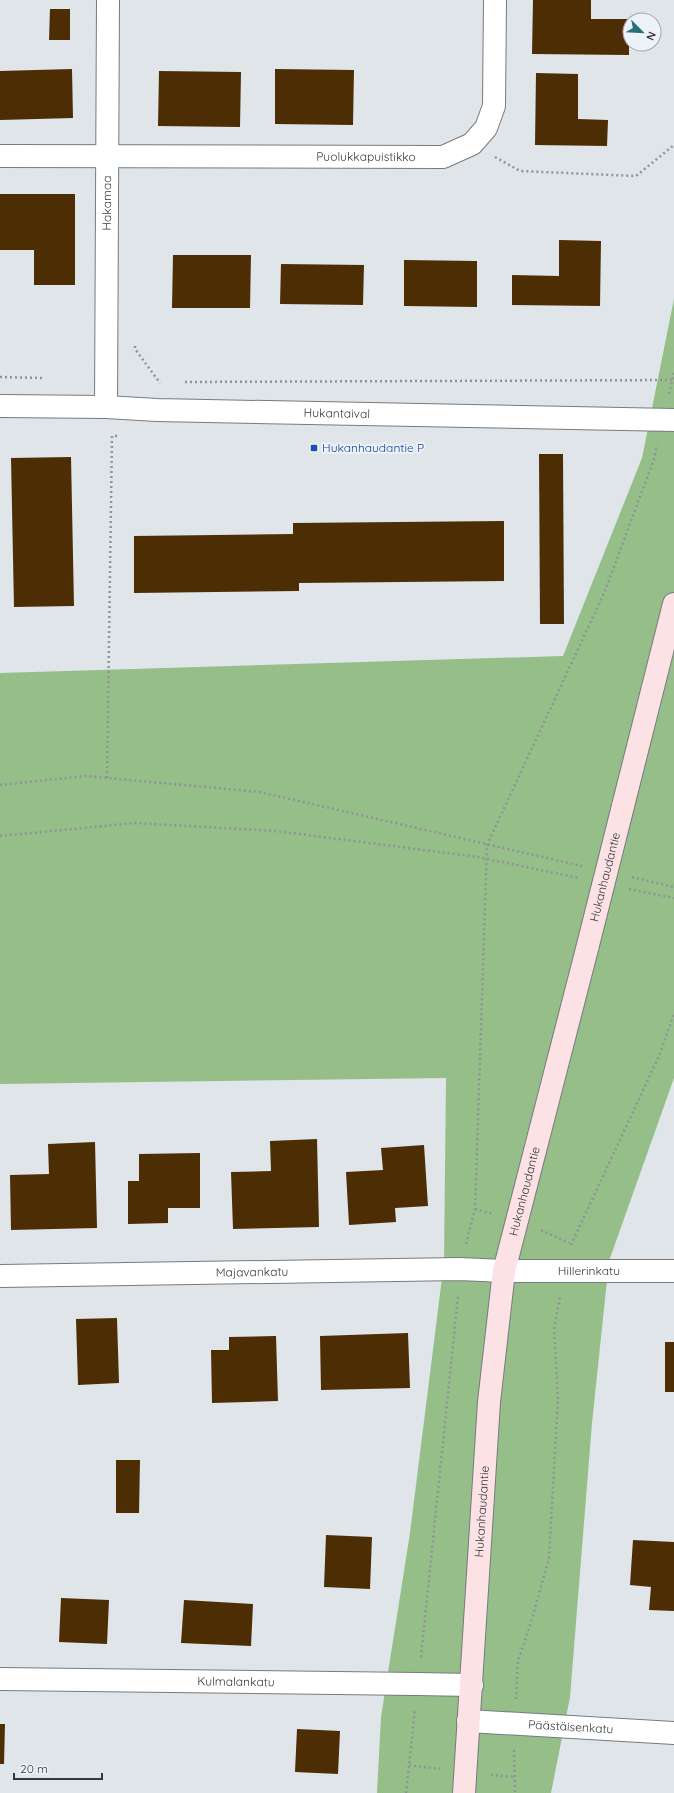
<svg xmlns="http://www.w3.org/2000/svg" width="674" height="1793" viewBox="0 0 674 1793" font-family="Quicksand,sans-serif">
	<rect width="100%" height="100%" fill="#dfe5e9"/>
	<polygon fill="#95be89" points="674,299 674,1078 609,1261 592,1423 570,1697 551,1793 377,1793 381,1717 410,1533 444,1262 446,1078 0,1084 0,673 563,656 642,458"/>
	<g fill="#4d2d04">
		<polygon points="533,0 591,0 591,19 629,19 629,55 532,54"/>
		<polygon points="50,9 70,9 70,40 49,40"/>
		<polygon points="72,69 73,118 0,120 0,71"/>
		<polygon points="275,69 354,70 353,125 275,124"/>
		<polygon points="159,71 241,72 240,127 158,126"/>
		<polygon points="536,73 578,74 578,119 608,120 607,146 535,145"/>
		<polygon points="0,194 75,194 75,285 34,285 34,250 0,250"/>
		<polygon points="559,240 601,241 600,306 512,305 512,275 559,276"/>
		<polygon points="173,255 251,255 250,308 172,308"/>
		<polygon points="404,260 477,261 477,307 404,306"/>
		<polygon points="281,264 364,265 363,305 280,304"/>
		<polygon points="539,454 563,454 564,624 540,624"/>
		<polygon points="71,457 74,606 14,607 11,458"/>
		<polygon points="504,521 504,581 299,583 299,591 134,593 134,536 293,534 293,523"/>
		<polygon points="317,1139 319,1227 233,1229 231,1172 271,1171 270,1141"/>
		<polygon points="95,1142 97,1228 11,1230 10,1175 49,1174 48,1144"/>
		<polygon points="424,1145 428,1206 395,1208 396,1222 349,1225 346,1172 383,1170 381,1148"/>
		<polygon points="200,1153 200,1208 168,1208 168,1223 128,1224 128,1181 139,1181 139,1154"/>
		<polygon points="117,1318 119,1383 78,1385 76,1319"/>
		<polygon points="408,1333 410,1388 321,1390 320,1336"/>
		<polygon points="276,1336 278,1401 212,1403 211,1350 229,1350 229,1337"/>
		<rect x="665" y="1342" width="9" height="50"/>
		<polygon points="116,1460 140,1460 139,1513 116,1513"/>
		<polygon points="326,1535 372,1537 370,1589 324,1587"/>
		<polygon points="633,1540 674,1542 674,1611 649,1610 651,1587 630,1585"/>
		<polygon points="61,1598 109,1600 107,1644 59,1642"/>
		<polygon points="184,1600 253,1604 251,1646 181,1643"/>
		<polygon points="0,1724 5,1724 4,1764 0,1764"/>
		<polygon points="297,1729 340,1731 338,1774 295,1772"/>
	</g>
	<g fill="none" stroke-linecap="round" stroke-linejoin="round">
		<g stroke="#767b80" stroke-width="24">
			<g id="minor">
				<path id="s1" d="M0,156L443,157L472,144L486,128L494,106L495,0"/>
				<path id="s2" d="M106,407L108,0"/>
				<path id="s3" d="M0,1276L460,1269L504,1271H674"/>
				<path id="s4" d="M0,1679L417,1684L472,1685"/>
				<path id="s5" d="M468,1721L674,1733"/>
			</g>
		</g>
		<g stroke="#767b80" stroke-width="24">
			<g id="tertiary">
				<path id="s6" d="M0,406L106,407L157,410L674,420"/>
			</g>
		</g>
		<g stroke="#767b80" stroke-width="24">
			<g id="secondary">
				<polyline points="623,806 674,604"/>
				<path id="s7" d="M464,1793L489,1402L504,1271L588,945"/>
			</g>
		</g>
		<g stroke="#909497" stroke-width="2.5" stroke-dasharray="2 3" stroke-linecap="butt">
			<polyline points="495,157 520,171 636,176 674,145"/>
			<polyline points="135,346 135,349 160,383"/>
			<polyline points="0,377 42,378"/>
			<polyline points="185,382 674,380"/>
			<polyline points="669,394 674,373"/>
			<polyline points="107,778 112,436 120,436"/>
			<polyline points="0,785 86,776 260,792 582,866"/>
			<polyline points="0,836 135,823 276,831 478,857 579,878"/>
			<polyline points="632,877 674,887"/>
			<polyline points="629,889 674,898"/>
			<polyline points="475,1209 493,1214"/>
			<polyline points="541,1230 569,1243"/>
			<polyline points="466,1244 475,1209 487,845 605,591 654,459 657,445"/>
			<polyline points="571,1245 659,1056 674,1014"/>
			<polyline points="421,1657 458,1296"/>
			<polyline points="516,1699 518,1661 532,1619 549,1558 558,1399 554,1329 560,1297"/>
			<polyline points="514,1750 515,1793"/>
			<polyline points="409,1765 440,1769"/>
			<polyline points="491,1775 514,1777"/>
			<polyline points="406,1793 415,1710"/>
		</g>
		<use href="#minor" stroke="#fff" stroke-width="22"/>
		<use href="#tertiary" stroke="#fff" stroke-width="22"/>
		<use href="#secondary" stroke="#fce2e5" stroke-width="22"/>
		<g stroke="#767b80" stroke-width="24" stroke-linecap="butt">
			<g id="secondary-bridge">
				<path id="s8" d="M588,945L623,806"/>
			</g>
		</g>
		<use href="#secondary-bridge" stroke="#fce2e5" stroke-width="22"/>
	</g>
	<rect fill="#1a4fb4" stroke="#ecf2f7" stroke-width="1.5" x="310" y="444" width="8" height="8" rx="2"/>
	<g text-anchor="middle" stroke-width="4" stroke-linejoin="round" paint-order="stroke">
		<g font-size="12" fill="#353739" stroke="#ecf2f7">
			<text dy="4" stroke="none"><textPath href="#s1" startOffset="366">Puolukkapuistikko</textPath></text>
			<text dy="4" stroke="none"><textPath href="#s2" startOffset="204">Hakamaa</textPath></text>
			<text dy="4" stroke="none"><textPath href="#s6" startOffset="337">Hukantaival</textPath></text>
			<text dy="4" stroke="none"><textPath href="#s8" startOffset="70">Hukanhaudantie</textPath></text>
			<text dy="4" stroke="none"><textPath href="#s7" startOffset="606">Hukanhaudantie</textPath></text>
			<text dy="4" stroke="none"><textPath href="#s3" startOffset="589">Hillerinkatu</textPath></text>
			<text dy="4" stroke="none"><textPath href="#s3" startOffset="252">Majavankatu</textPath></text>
			<text dy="4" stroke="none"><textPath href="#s7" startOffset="282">Hukanhaudantie</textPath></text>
			<text dy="4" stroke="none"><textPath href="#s4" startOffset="236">Kulmalankatu</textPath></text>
			<text dy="4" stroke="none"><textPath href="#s5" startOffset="103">Päästäisenkatu</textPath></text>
		</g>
		<g font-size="12" fill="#164399" stroke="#ecf2f7" text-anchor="start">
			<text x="322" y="452">Hukanhaudantie P</text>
		</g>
	</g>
	<g transform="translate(642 32) rotate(114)"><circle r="19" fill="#ecf2f7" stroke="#a3a7ab"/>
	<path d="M0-3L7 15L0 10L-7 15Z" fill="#267078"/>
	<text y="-6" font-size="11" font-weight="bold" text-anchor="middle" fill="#353739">N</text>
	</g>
	<path d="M14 1773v6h88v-6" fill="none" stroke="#353739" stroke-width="2"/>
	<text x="20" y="1773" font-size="12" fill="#353739" stroke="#ecf2f7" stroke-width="3" paint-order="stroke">20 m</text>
</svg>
